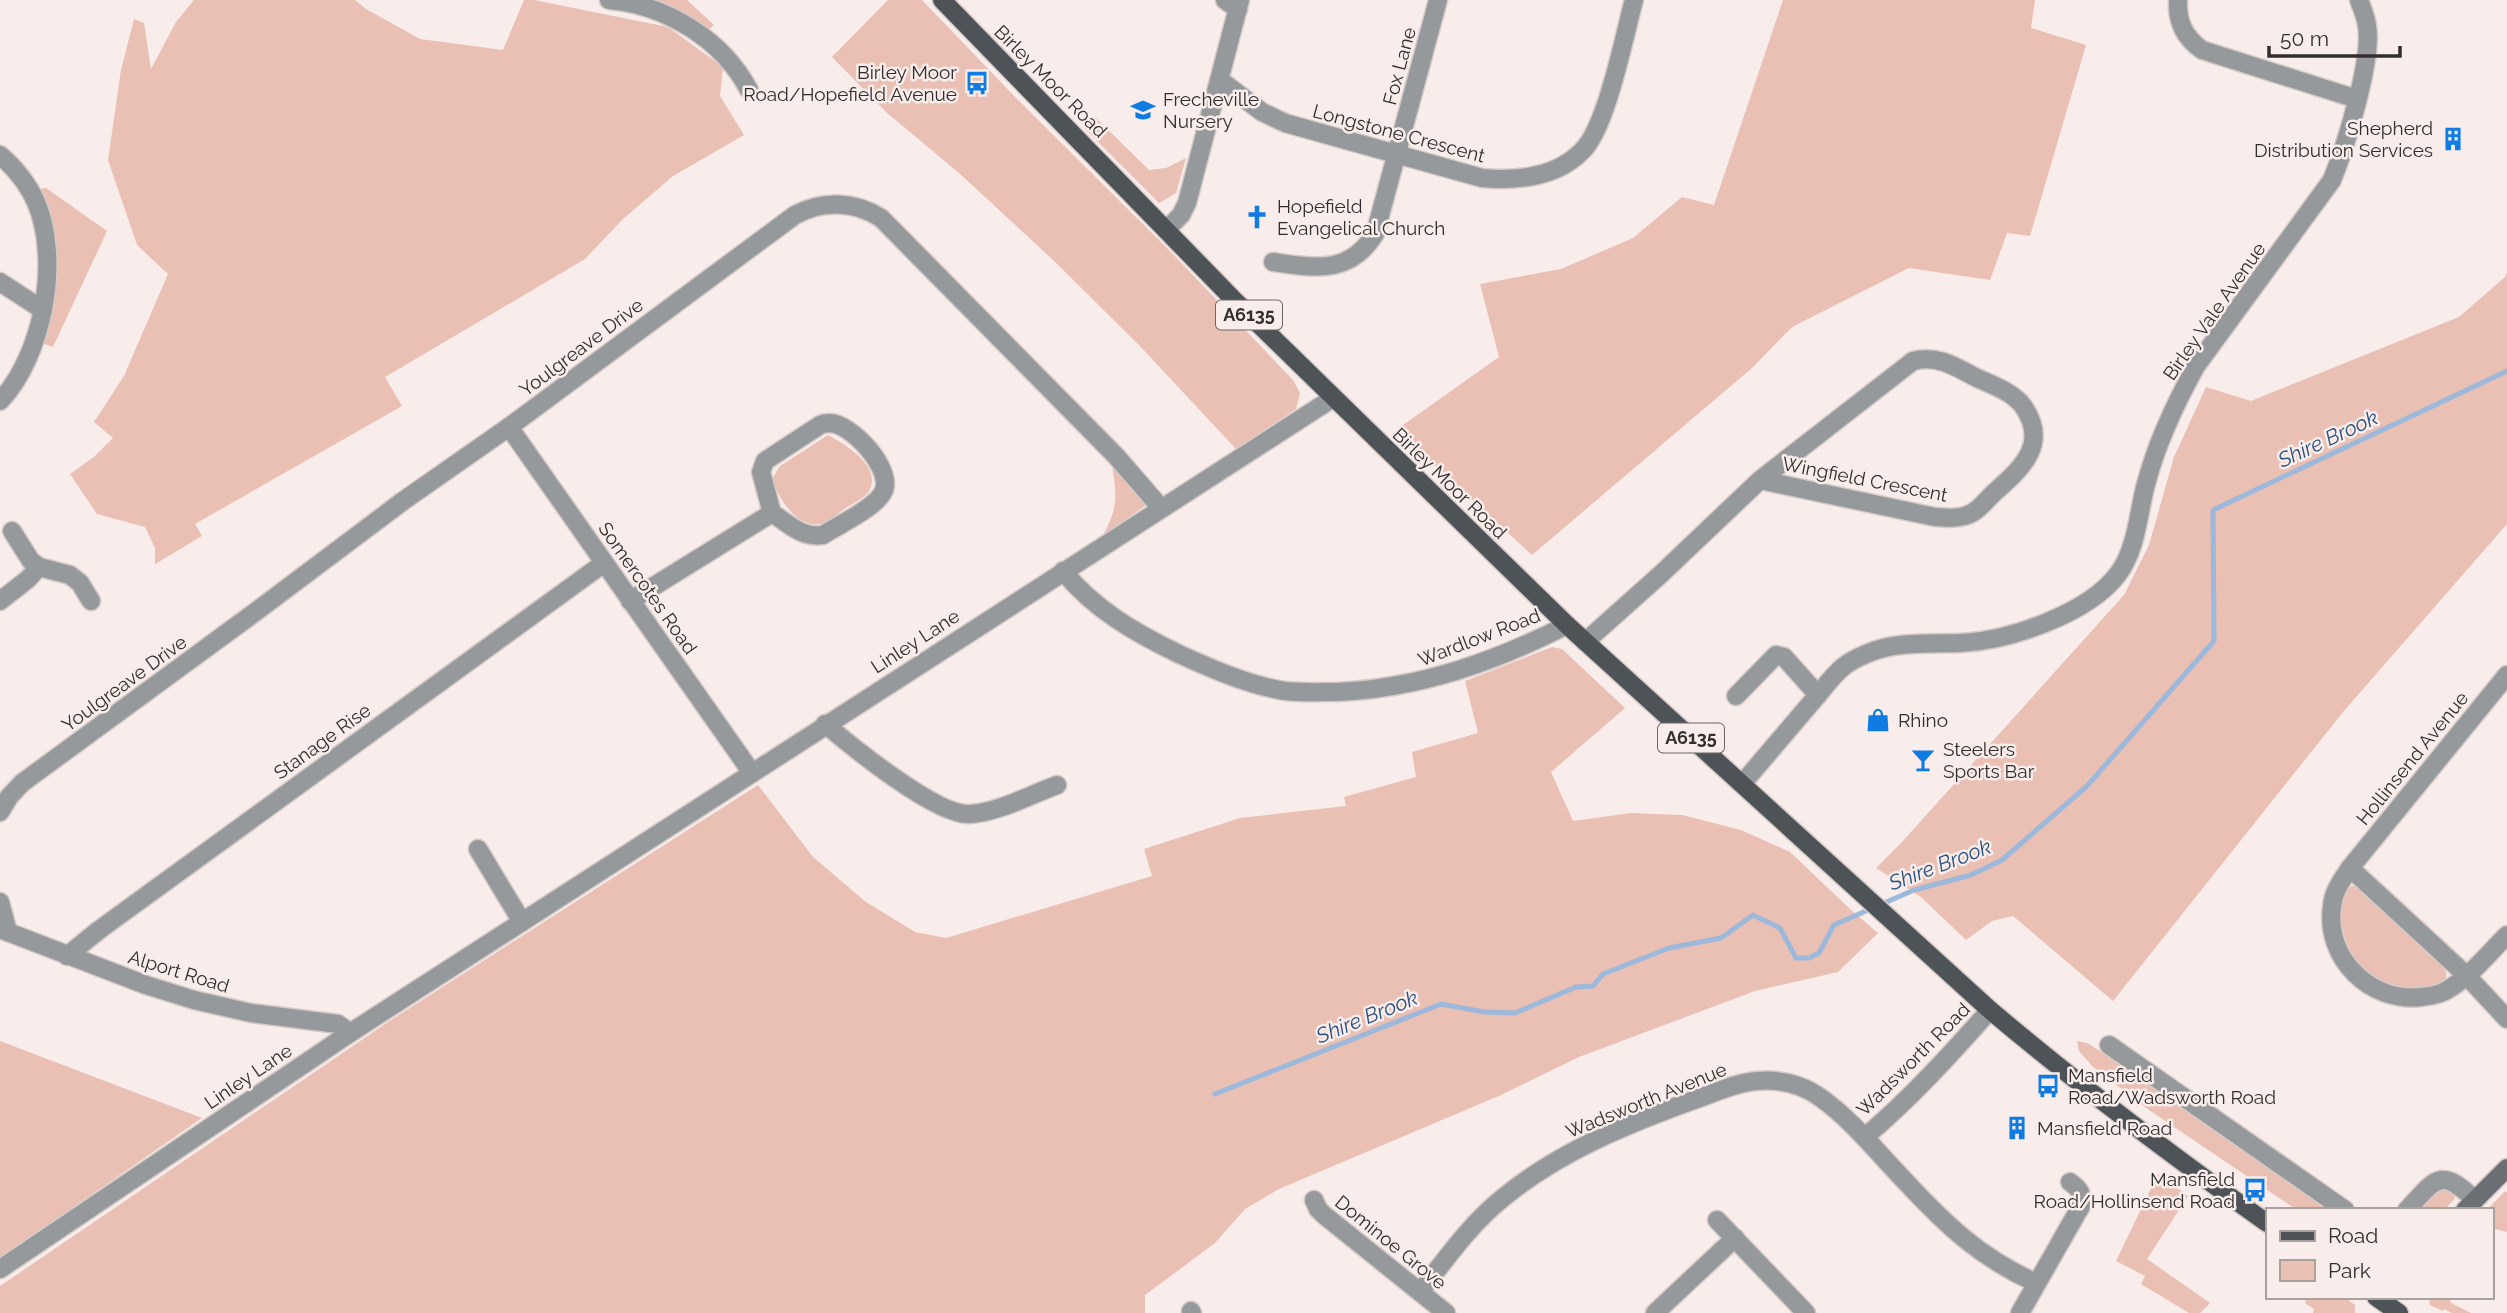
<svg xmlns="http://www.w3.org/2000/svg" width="2507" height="1313" viewBox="0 0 2507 1313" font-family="Raleway,sans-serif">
	<rect width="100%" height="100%" fill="#f8edea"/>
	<g fill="#eabfb4">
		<polygon points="194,0 355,0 366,9 420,39 503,50 524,0 534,0 668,27 723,67 720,96 744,135 673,176 623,219 585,259 385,377 402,406 195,524 202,536 155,564 155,548 145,527 97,514 70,474 95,456 113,438 94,422 124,376 168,274 137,245 108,160 121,70 134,19 144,23 151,69 176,22"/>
		<polygon points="653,0 687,0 714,25 707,31 682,13"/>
		<polygon points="888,0 922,0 1017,99 1168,249 1293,380 1300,393 1296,409 1236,449 1139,345 1052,259 959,173 886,112 832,57"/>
		<polygon points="1783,0 2035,0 2031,28 2086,45 2030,236 2007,233 1990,280 1909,268 1792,327 1752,368 1532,555 1396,430 1499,357 1480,284 1561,269 1633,238 1682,197 1714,205"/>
		<polygon points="1095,117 1149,170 1166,168 1186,158 1176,193 1159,203 1083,127"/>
		<path d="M46,188L107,231L53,347L44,344C49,324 56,301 57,280C58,249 50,218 40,189Z"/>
		<polygon points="2507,272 2507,524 2343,712 2113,1001 2013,916 1992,921 1966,940 1921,897 1876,868 1902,842 2124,595 2149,545 2174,457 2206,387 2251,401 2459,317 2505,277"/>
		<path d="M828,435C845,444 883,467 869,491C865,497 854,503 847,507C839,512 829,523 820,524C796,528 778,497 772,479L780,466Z"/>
		<path d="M1112,465L1146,505L1103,536C1118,506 1117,498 1112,465Z"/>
		<polygon points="1552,647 1562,649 1625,708 1551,772 1573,821 1631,813 1682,815 1741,830 1790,852 1851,910 1878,933 1838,972 1755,991 1579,1057 1501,1095 1279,1189 1245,1209 1215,1243 1145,1295 1145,1313 0,1313 0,1286 391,1020 758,785 813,857 866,902 915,932 946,938 1152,876 1144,849 1240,818 1346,806 1344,797 1416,777 1412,752 1478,733 1465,681"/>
		<path d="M2351,886H2358L2445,967C2445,971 2447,975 2446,978C2444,984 2438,985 2433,987C2411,993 2385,987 2367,973C2354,962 2345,943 2342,926C2340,911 2341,898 2351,886Z"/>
		<polygon points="0,1041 202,1118 0,1258"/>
		<polygon points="2077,1041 2087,1043 2136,1073 2331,1210 2297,1210 2149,1110 2093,1067 2079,1051"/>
		<polygon points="2158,1174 2188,1196 2147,1259 2210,1303 2200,1313 2189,1313 2141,1284 2145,1276 2116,1261"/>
		<polygon points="2443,1187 2451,1189 2455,1198 2444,1210 2417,1210"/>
		<polygon points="2505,1191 2507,1193 2507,1232 2491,1228 2491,1210 2487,1210"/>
		<polygon points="2307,1297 2344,1297 2355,1305 2355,1313 2313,1313 2314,1309 2305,1303"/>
		<polygon points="2429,1297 2449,1297 2451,1303 2471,1313 2452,1313 2444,1309 2443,1311 2430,1305"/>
	</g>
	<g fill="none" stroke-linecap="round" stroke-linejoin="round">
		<polyline stroke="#9cb8da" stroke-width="5" points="1215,1094 1441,1004 1484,1012 1515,1013 1576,987 1593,986 1603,974 1669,948 1721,938 1753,915 1780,928 1796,958 1809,958 1819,953 1834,925 1914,890 1971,875 2002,860 2087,786 2214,641 2213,510 2507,371"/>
		<g stroke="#d4cbc8" stroke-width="21">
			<g id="minor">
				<path d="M609,0C666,5 722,39 749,90"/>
				<polyline points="1225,0 1238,9"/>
				<path d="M2178,0C2177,22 2184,37 2202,50L2357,99"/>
				<path d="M1220,80L1262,112L1285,123L1482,178C1517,181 1556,178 1582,151C1607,127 1624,36 1634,0"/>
				<path d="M0,155C15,168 28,184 36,202C61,260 43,356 0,401"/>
				<path d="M1273,262C1315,268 1349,275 1375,234L1438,0"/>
				<polyline points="0,282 43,310"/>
				<polyline points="509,427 752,773"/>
				<polyline points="12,531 31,561 39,567 70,575 80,583 91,601"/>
				<path d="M1063,571C1094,609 1135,633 1179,654C1212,669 1248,685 1285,691C1302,693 1321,692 1338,692C1420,688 1494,662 1567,625"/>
				<polyline points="0,601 28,579 39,567"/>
				<path d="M630,601L772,513L761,472L765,461L820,425C822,424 828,423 830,423C852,424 892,468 884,490C878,507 838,525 823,535C801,538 789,524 772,513"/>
				<path d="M1585,642L1660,575L1760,480L1913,361C1936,355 1953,365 1973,376C1989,384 2012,391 2023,406C2049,443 2023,467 1996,491C1988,498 1981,508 1972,513C1961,519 1948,518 1935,517L1760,480"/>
				<path d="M2507,675L2350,868C2342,880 2333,891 2332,907C2325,958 2370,1003 2421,997C2429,996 2440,995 2447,990C2470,977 2489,953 2507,935"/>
				<polyline points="1736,696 1776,655 1784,657 1818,695"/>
				<path d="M825,724C851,746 938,817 970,814C999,812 1030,795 1057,785"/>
				<path d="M1742,784C1765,757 1788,730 1811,703C1821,692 1831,677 1843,667C1849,662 1859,657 1866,654C1895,641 1929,644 1960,643C2008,641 2088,614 2118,574C2137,549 2138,513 2146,484C2157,442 2175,404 2196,366L2332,180C2345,148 2373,59 2367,26C2366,17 2362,8 2359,0"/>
				<path d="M0,812L9,797L22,783L258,610L403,501L509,427L795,215C823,200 854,201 881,218L1116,456L1161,508"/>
				<polyline points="478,849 522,922"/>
				<polyline points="2350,868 2466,975 2507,1019"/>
				<polyline points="0,902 8,932"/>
				<polyline points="0,929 146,985 194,1000 251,1013 338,1024 350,1033"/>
				<polyline points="67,956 99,930 604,563"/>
				<polyline points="2109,1045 2345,1210"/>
				<path d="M1865,1137C1911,1098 1950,1055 1990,1010"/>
				<polyline points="1314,1200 1318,1209 1324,1215 1446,1313"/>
				<path d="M2407,1210C2436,1179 2440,1166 2475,1200"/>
				<polyline points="1717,1220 1806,1313"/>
				<path d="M1420,1292C1446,1259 1470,1224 1504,1197C1559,1152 1625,1125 1691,1101C1712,1094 1734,1083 1757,1081C1781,1079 1802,1084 1821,1098C1853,1121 1877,1152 1904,1180C1946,1225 1979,1257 2036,1283"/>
				<polyline points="1191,1311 1192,1313"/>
				<polyline points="1655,1313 1735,1238"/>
				<path d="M2020,1313L2081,1206C2083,1194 2080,1189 2070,1182"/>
			</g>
		</g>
		<g stroke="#d4cbc8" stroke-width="21">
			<g id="tertiary">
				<polyline points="1166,230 1181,215 1187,203 1240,0"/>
				<polyline points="0,1269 350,1033 1333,398"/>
			</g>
		</g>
		<g stroke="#d4cbc8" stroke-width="21">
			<polyline id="secondary" points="2465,1210 2507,1168"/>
		</g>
		<g stroke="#d4cbc8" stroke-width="21">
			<g id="primary">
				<path d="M942,0L1236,302L1567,625L1990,1010C2079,1085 2172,1156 2267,1223"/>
				<polyline points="2376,1297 2399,1313"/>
			</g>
		</g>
		<use href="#minor" stroke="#96999c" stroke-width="18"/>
		<use href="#tertiary" stroke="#96999c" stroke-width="18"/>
		<use href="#secondary" stroke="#6c7074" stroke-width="18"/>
		<use href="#primary" stroke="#4e5358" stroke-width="18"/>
	</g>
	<defs>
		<g id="bus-bare" transform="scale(1.89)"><path d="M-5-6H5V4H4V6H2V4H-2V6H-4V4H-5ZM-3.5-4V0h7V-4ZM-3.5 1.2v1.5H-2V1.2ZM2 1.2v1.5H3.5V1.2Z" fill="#107be3" stroke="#f8edea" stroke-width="2.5" paint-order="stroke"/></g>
		<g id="school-bare" transform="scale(1.89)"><path d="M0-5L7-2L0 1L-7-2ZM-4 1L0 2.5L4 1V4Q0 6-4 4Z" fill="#107be3" stroke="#f8edea" stroke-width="2.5" paint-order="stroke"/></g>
		<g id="building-bare" transform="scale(1.89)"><path d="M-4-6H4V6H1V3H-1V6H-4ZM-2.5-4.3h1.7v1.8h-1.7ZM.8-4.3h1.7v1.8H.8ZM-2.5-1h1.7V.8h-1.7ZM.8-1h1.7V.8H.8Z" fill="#107be3" stroke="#f8edea" stroke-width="2.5" paint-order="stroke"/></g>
		<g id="church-bare" transform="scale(1.89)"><path d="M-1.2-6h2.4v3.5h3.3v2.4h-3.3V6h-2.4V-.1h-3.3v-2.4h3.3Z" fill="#107be3" stroke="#f8edea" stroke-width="2.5" paint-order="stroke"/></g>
		<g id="shop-bare" transform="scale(1.89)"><path d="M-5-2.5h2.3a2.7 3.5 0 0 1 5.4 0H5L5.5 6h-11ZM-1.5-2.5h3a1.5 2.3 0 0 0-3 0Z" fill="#107be3" stroke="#f8edea" stroke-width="2.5" paint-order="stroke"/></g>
		<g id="bar-bare" transform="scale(1.89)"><path d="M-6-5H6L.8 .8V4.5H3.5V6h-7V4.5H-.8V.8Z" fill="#107be3" stroke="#f8edea" stroke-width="2.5" paint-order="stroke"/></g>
	</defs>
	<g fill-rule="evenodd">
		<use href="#bus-bare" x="977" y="83"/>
		<use href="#school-bare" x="1143" y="110"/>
		<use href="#building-bare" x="2453" y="139"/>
		<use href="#church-bare" x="1257" y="217"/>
		<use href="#shop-bare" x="1878" y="720"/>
		<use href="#bar-bare" x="1923" y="760"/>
		<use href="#bus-bare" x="2048" y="1086"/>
		<use href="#building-bare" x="2017" y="1128"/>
		<use href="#bus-bare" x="2255" y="1190"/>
	</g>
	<g text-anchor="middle" stroke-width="5" stroke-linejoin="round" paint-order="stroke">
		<g fill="#f8edea" stroke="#6d6766" stroke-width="2">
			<rect x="1216" y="300.5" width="66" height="29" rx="5"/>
			<rect x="1658" y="723.5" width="66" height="29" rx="5"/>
		</g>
		<g font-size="18" font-weight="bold" fill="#322e2d">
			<text x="1249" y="321">A6135</text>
			<text x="1691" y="744">A6135</text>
		</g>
		<g font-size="19" fill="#322e2d" stroke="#f8edea">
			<text transform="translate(1399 66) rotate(-75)" y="7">Fox Lane</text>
			<text transform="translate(1051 81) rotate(45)" y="7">Birley Moor Road</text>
			<text transform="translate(1399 133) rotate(15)" y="7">Longstone Crescent</text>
			<text transform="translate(2214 311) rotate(-55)" y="7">Birley Vale Avenue</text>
			<text transform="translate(581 347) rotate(-37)" y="7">Youlgreave Drive</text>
			<text transform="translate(1865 479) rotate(11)" y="7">Wingfield Crescent</text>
			<text transform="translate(1450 483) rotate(44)" y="7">Birley Moor Road</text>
			<text transform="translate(648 588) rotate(55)" y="7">Somercotes Road</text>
			<text transform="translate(1479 637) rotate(-21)" y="7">Wardlow Road</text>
			<text transform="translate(915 641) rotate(-33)" y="7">Linley Lane</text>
			<text transform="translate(124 683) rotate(-36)" y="7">Youlgreave Drive</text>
			<text transform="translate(322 741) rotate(-36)" y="7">Stanage Rise</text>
			<text transform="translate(2412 758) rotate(-51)" y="7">Hollinsend Avenue</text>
			<text transform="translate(179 971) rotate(17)" y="7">Alport Road</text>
			<text transform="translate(1913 1059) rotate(-45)" y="7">Wadsworth Road</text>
			<text transform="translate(248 1076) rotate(-34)" y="7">Linley Lane</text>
			<text transform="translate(1646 1100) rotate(-22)" y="7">Wadsworth Avenue</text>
			<text transform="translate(1391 1242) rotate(39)" y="7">Dominoe Grove</text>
		</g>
		<g font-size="19" fill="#322e2d" stroke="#f8edea" text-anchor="start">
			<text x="957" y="79" text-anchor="end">Birley Moor<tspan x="957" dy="22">Road/Hopefield Avenue</tspan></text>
			<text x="1163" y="106">Frecheville<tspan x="1163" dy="22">Nursery</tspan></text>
			<text x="2433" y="135" text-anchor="end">Shepherd<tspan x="2433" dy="22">Distribution Services</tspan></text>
			<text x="1277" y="213">Hopefield<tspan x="1277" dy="22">Evangelical Church</tspan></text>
			<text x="1898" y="727">Rhino</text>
			<text x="1943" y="756">Steelers<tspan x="1943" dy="22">Sports Bar</tspan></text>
			<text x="2068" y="1082">Mansfield<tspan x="2068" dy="22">Road/Wadsworth Road</tspan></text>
			<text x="2037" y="1135">Mansfield Road</text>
			<text x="2235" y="1186" text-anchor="end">Mansfield<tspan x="2235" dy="22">Road/Hollinsend Road</tspan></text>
		</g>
		<g font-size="21" font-style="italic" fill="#2b517e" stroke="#f8edea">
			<text transform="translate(2328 439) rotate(-25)" y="7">Shire Brook</text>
			<text transform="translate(1940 865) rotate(-21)" y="7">Shire Brook</text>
			<text transform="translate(1367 1017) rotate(-22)" y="7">Shire Brook</text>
		</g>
	</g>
	<rect x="2266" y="1208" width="228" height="91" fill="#f8edea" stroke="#a9a19e" stroke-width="2"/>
	<rect x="2280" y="1231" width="35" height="10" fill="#4e5358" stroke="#a9a19e" stroke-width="2"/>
	<text x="2328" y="1243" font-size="21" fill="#322e2d">Road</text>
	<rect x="2280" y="1260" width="35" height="21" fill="#eabfb4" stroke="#a9a19e" stroke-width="2"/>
	<text x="2328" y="1278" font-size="21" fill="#322e2d">Park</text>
	<path d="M2269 46v10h131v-10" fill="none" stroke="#322e2d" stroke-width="3.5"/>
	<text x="2280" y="46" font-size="21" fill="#322e2d" stroke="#f8edea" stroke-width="5" paint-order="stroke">50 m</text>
</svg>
